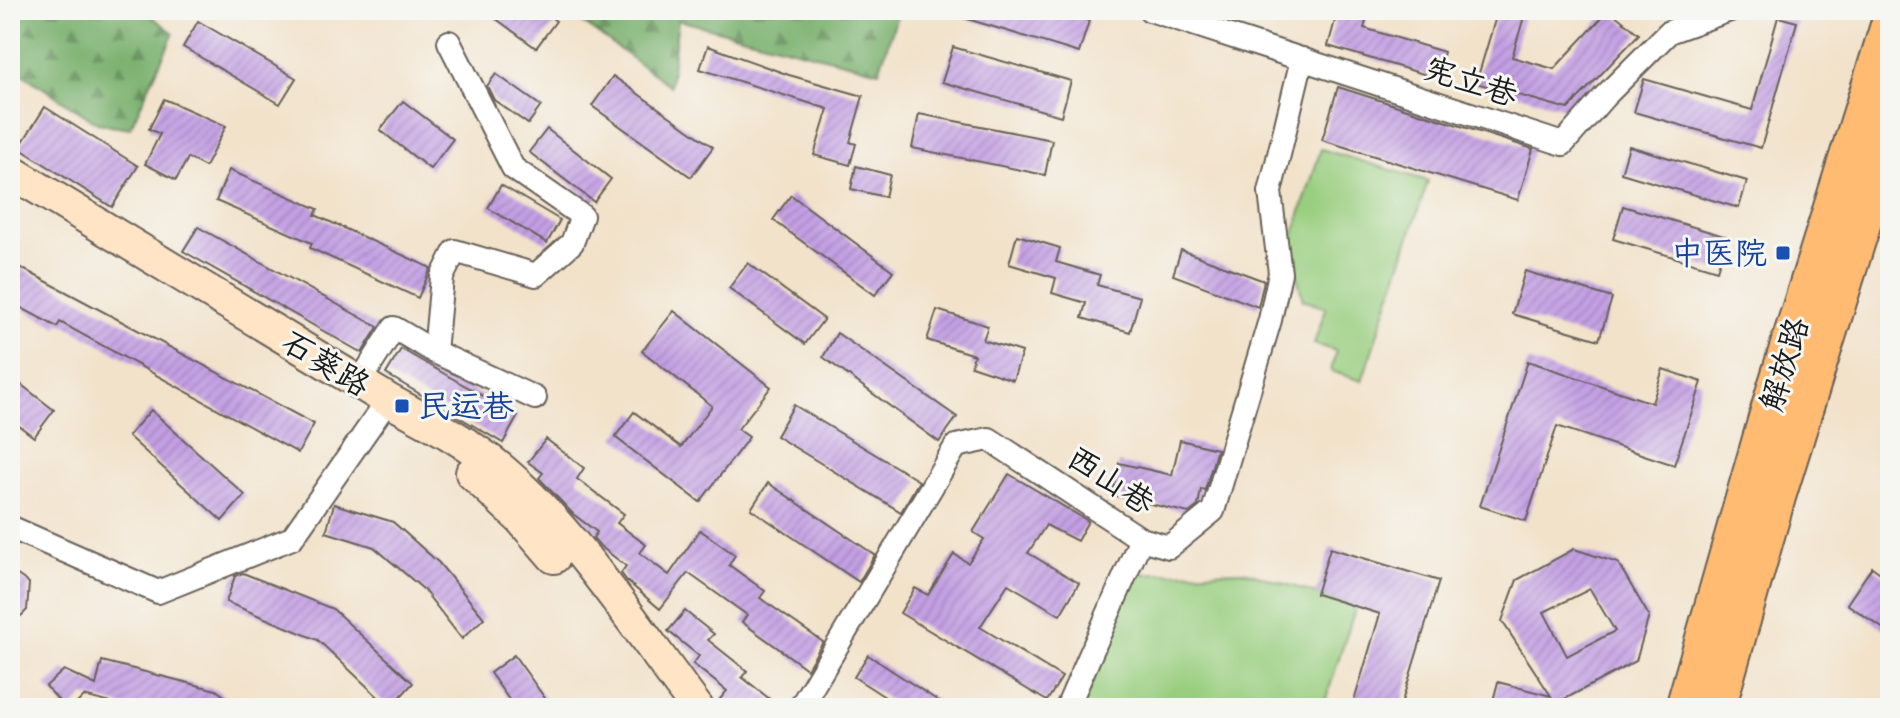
<svg xmlns="http://www.w3.org/2000/svg" width="1900" height="718" viewBox="0 0 1900 718" font-family="Dekko,'LXGW WenKai TC',sans-serif">
	<defs>
		<pattern id="forest-firs" width="22" height="20" patternUnits="userSpaceOnUse" patternTransform="scale(2)"><rect width="22" height="20" fill="#7ab16e"/><path d="M5 1l3.5 6h-7zM16 11l3.5 6h-7z" fill="#638f5a"/></pattern>
		<pattern id="building-hatch" width="6" height="6" patternUnits="userSpaceOnUse" patternTransform="scale(2)"><rect width="6" height="6" fill="#c39fe3"/><path d="M-1 1l2-2M0 6l6-6M5 7l2-2" fill="none" stroke="#a788c2"/></pattern>
	</defs>
	<rect width="100%" height="100%" fill="#f6f6f2"/>
	<filter id="ink" filterUnits="userSpaceOnUse"><feTurbulence type="fractalNoise" baseFrequency=".0125" numOctaves="2"/><feDisplacementMap in="SourceGraphic" scale="16" xChannelSelector="R" yChannelSelector="G"/><feConvolveMatrix kernelMatrix="1 2 1 2 8 2 1 2 1" color-interpolation-filters="sRGB"/></filter>
	<filter id="wash" filterUnits="userSpaceOnUse"><feTurbulence type="fractalNoise" baseFrequency=".006" numOctaves="4" result="noise"/><feDisplacementMap in="SourceGraphic" scale="32" xChannelSelector="R" yChannelSelector="G"/><feGaussianBlur stdDeviation="1.8" result="paint"/><feColorMatrix in="noise" values="0 0 0 0 0 0 0 0 0 0 0 0 0 0 0 0 0 1.4 0 .05"/><feComposite in="paint" operator="in"/></filter>
	<g filter="url(#wash)">
		<rect width="100%" height="100%" fill="#f2e2ca"/>
		<g fill="url(#forest-firs)" stroke="#4b6645" stroke-width="2">
			<polygon points="10,10 143,10 174,33 130,128 97,123 10,66"/>
			<polygon points="565,10 899,10 879,71 678,20 670,86"/>
		</g>
		<g fill="#99ce7f" stroke="#5a754e" stroke-width="2">
			<polygon points="1321,149 1428,181 1362,381 1331,371 1336,351 1314,344 1326,308 1303,300 1290,246"/>
			<polygon points="1244,571 1356,606 1323,708 1083,708 1131,574"/>
		</g>
		<g id="blocks">
			<g fill="url(#building-hatch)" fill-rule="evenodd">
				<polygon points="484,10 541,10 556,21 536,48"/>
				<polygon points="952,10 1053,10 1089,21 1079,53 951,14"/>
				<polygon points="1338,10 1369,10 1364,28 1444,52 1437,78 1328,46"/>
				<polygon points="1498,10 1526,10 1512,57 1554,69 1609,10 1639,34 1568,109 1476,83"/>
				<polygon points="1778,17 1797,22 1761,148 1634,112 1644,79 1752,110"/>
				<polygon points="198,21 296,78 280,104 183,47"/>
				<polygon points="708,46 789,75 863,96 850,142 856,144 850,165 814,155 828,109 700,69"/>
				<polygon points="953,47 1071,81 1061,116 942,82"/>
				<polygon points="496,74 541,106 528,124 494,100 487,86"/>
				<polygon points="613,76 713,147 691,177 592,106"/>
				<polygon points="1338,87 1533,149 1518,200 1322,140"/>
				<polygon points="164,99 226,126 205,167 188,158 176,180 145,164 160,134 149,129"/>
				<polygon points="403,101 453,139 430,169 380,130"/>
				<polygon points="45,107 138,166 112,207 19,148"/>
				<polygon points="919,114 1052,140 1045,175 912,148"/>
				<polygon points="547,129 611,179 594,202 529,152"/>
				<polygon points="1629,146 1747,181 1739,208 1621,173"/>
				<polygon points="856,166 890,175 885,197 851,189"/>
				<polygon points="229,170 318,209 315,215 431,268 418,298 310,248 312,243 216,201"/>
				<polygon points="501,185 560,220 547,243 488,208"/>
				<polygon points="791,195 893,271 875,295 773,220"/>
				<polygon points="1623,206 1727,237 1717,270 1613,239"/>
				<polygon points="198,227 378,327 362,353 183,251"/>
				<polygon points="1017,235 1060,248 1056,262 1100,275 1097,285 1140,297 1130,332 1082,318 1086,303 1052,293 1056,278 1009,264"/>
				<polygon points="1181,250 1264,281 1258,307 1173,275"/>
				<polygon points="10,262 314,424 298,453 60,322 57,327 10,302"/>
				<polygon points="748,263 824,319 805,344 729,288"/>
				<polygon points="1525,271 1612,298 1599,340 1512,314"/>
				<polygon points="937,310 988,326 983,340 1022,352 1013,380 971,366 974,355 927,340"/>
				<polygon points="674,311 771,387 738,429 749,437 700,502 615,437 634,412 681,447 712,406 642,351"/>
				<polygon points="837,333 957,417 939,442 823,357"/>
				<polygon points="401,349 518,416 503,443 386,374"/>
				<polygon points="1528,361 1652,403 1663,369 1702,382 1674,465 1557,426 1526,521 1480,506"/>
				<polygon points="10,376 54,410 34,437 10,419"/>
				<polygon points="794,405 919,481 901,512 776,436"/>
				<polygon points="151,410 245,495 222,521 128,436"/>
				<polygon points="546,439 584,468 577,479 624,514 617,523 646,545 640,553 669,575 700,530 735,555 729,565 765,591 760,598 823,642 807,669 742,622 747,615 688,573 660,609 627,581 621,573 626,566 600,546 593,538 597,532 573,514 539,478 543,473 528,462"/>
				<polygon points="1180,440 1217,449 1205,490 1201,489 1198,506 1189,513 1112,495 1119,463 1172,475"/>
				<polygon points="1009,474 1088,521 1077,541 1046,525 1028,553 1079,583 1060,615 1008,584 980,627 1062,677 1047,701 900,613 915,588 928,595 954,554 968,563 984,539 973,532"/>
				<polygon points="768,483 875,555 859,582 751,509"/>
				<polygon points="334,504 393,522 439,563 484,618 462,639 423,589 374,547 326,532"/>
				<polygon points="1330,548 1439,581 1400,708 1352,708 1380,614 1316,594"/>
				<path d="M1574,549L1618,563L1649,616L1636,661L1563,700L1576,703L1575,708H1491L1498,682L1551,696L1502,621L1517,580ZM1590,589L1615,631L1567,656L1544,612Z"/>
				<polygon points="1872,567 1890,580 1890,633 1847,604"/>
				<polygon points="10,570 29,583 27,610 21,616 10,609"/>
				<polygon points="243,573 333,609 413,683 390,708 318,640 226,602 235,576"/>
				<polygon points="685,611 714,634 708,640 747,671 742,677 781,708 731,708 720,699 727,691 693,664 699,656 668,631"/>
				<polygon points="514,655 552,708 515,708 490,673"/>
				<polygon points="868,655 949,708 902,708 854,677"/>
				<polygon points="102,661 216,690 241,708 131,708 84,696 72,708 65,708 46,686 64,670 96,685"/>
			</g>
		</g>
	</g>
	<g filter="url(#ink)">
		<use href="#blocks" fill-opacity="0" stroke="#676159" stroke-width="2"/>
		<g fill="none" stroke-linecap="round" stroke-linejoin="round">
			<g stroke="#676159" stroke-width="26">
				<g id="minor">
					<polyline points="1150,10 1563,144 1604,97 1669,32 1730,10"/>
					<polyline points="435,352 442,277 455,251 536,275 572,243 582,216 513,168 449,42"/>
					<polyline points="359,383 394,328 435,352 535,398"/>
					<polyline points="10,527 158,592 292,538 388,400"/>
					<polyline points="800,708 956,446 989,439 1141,539 1169,547 1213,511 1270,320 1280,273 1270,192 1302,59"/>
					<polyline points="1067,708 1141,539"/>
				</g>
			</g>
			<g stroke="#676159" stroke-width="36">
				<g id="secondary">
					<path d="M10,171L388,400C427,421 468,442 503,471C574,531 640,633 697,708"/>
					<polyline points="472,473 521,519 554,557"/>
				</g>
			</g>
			<g stroke="#676159" stroke-width="40">
				<g id="primary">
					<polyline points="1684,708 1775,390 1890,22"/>
					<polyline points="1717,708 1777,497 1890,135"/>
				</g>
			</g>
			<use href="#minor" stroke="#fff" stroke-width="22"/>
			<use href="#secondary" stroke="#ffe4c6" stroke-width="32"/>
			<use href="#primary" stroke="#ffbb71" stroke-width="36"/>
		</g>
	</g>
	<g fill="#1a4fb4" stroke="#f6f6f2" stroke-width="3">
		<rect x="1775" y="245" width="16" height="16" rx="4"/>
		<rect x="394" y="398" width="16" height="16" rx="4"/>
	</g>
	<g text-anchor="middle" stroke-width="6" stroke-linejoin="round" paint-order="stroke">
		<g font-size="32" fill="#1c1c1c" stroke="#f6f6f2">
			<text transform="translate(1471 81) rotate(18)" y="11">宪立巷</text>
			<text transform="translate(326 363) rotate(31)" y="11">石葵路</text>
			<text transform="translate(1784 364) rotate(-73)" y="11">解放路</text>
			<text transform="translate(1111 480) rotate(33)" y="11">西山巷</text>
		</g>
		<g font-size="32" fill="#164399" stroke="#f6f6f2" text-anchor="end">
			<text x="1767" y="264">中医院</text>
			<text x="418" y="417" text-anchor="start">民运巷</text>
		</g>
	</g>
	<rect width="1900" height="718" fill="none" stroke="#f6f6f2" stroke-width="40"/>
</svg>
